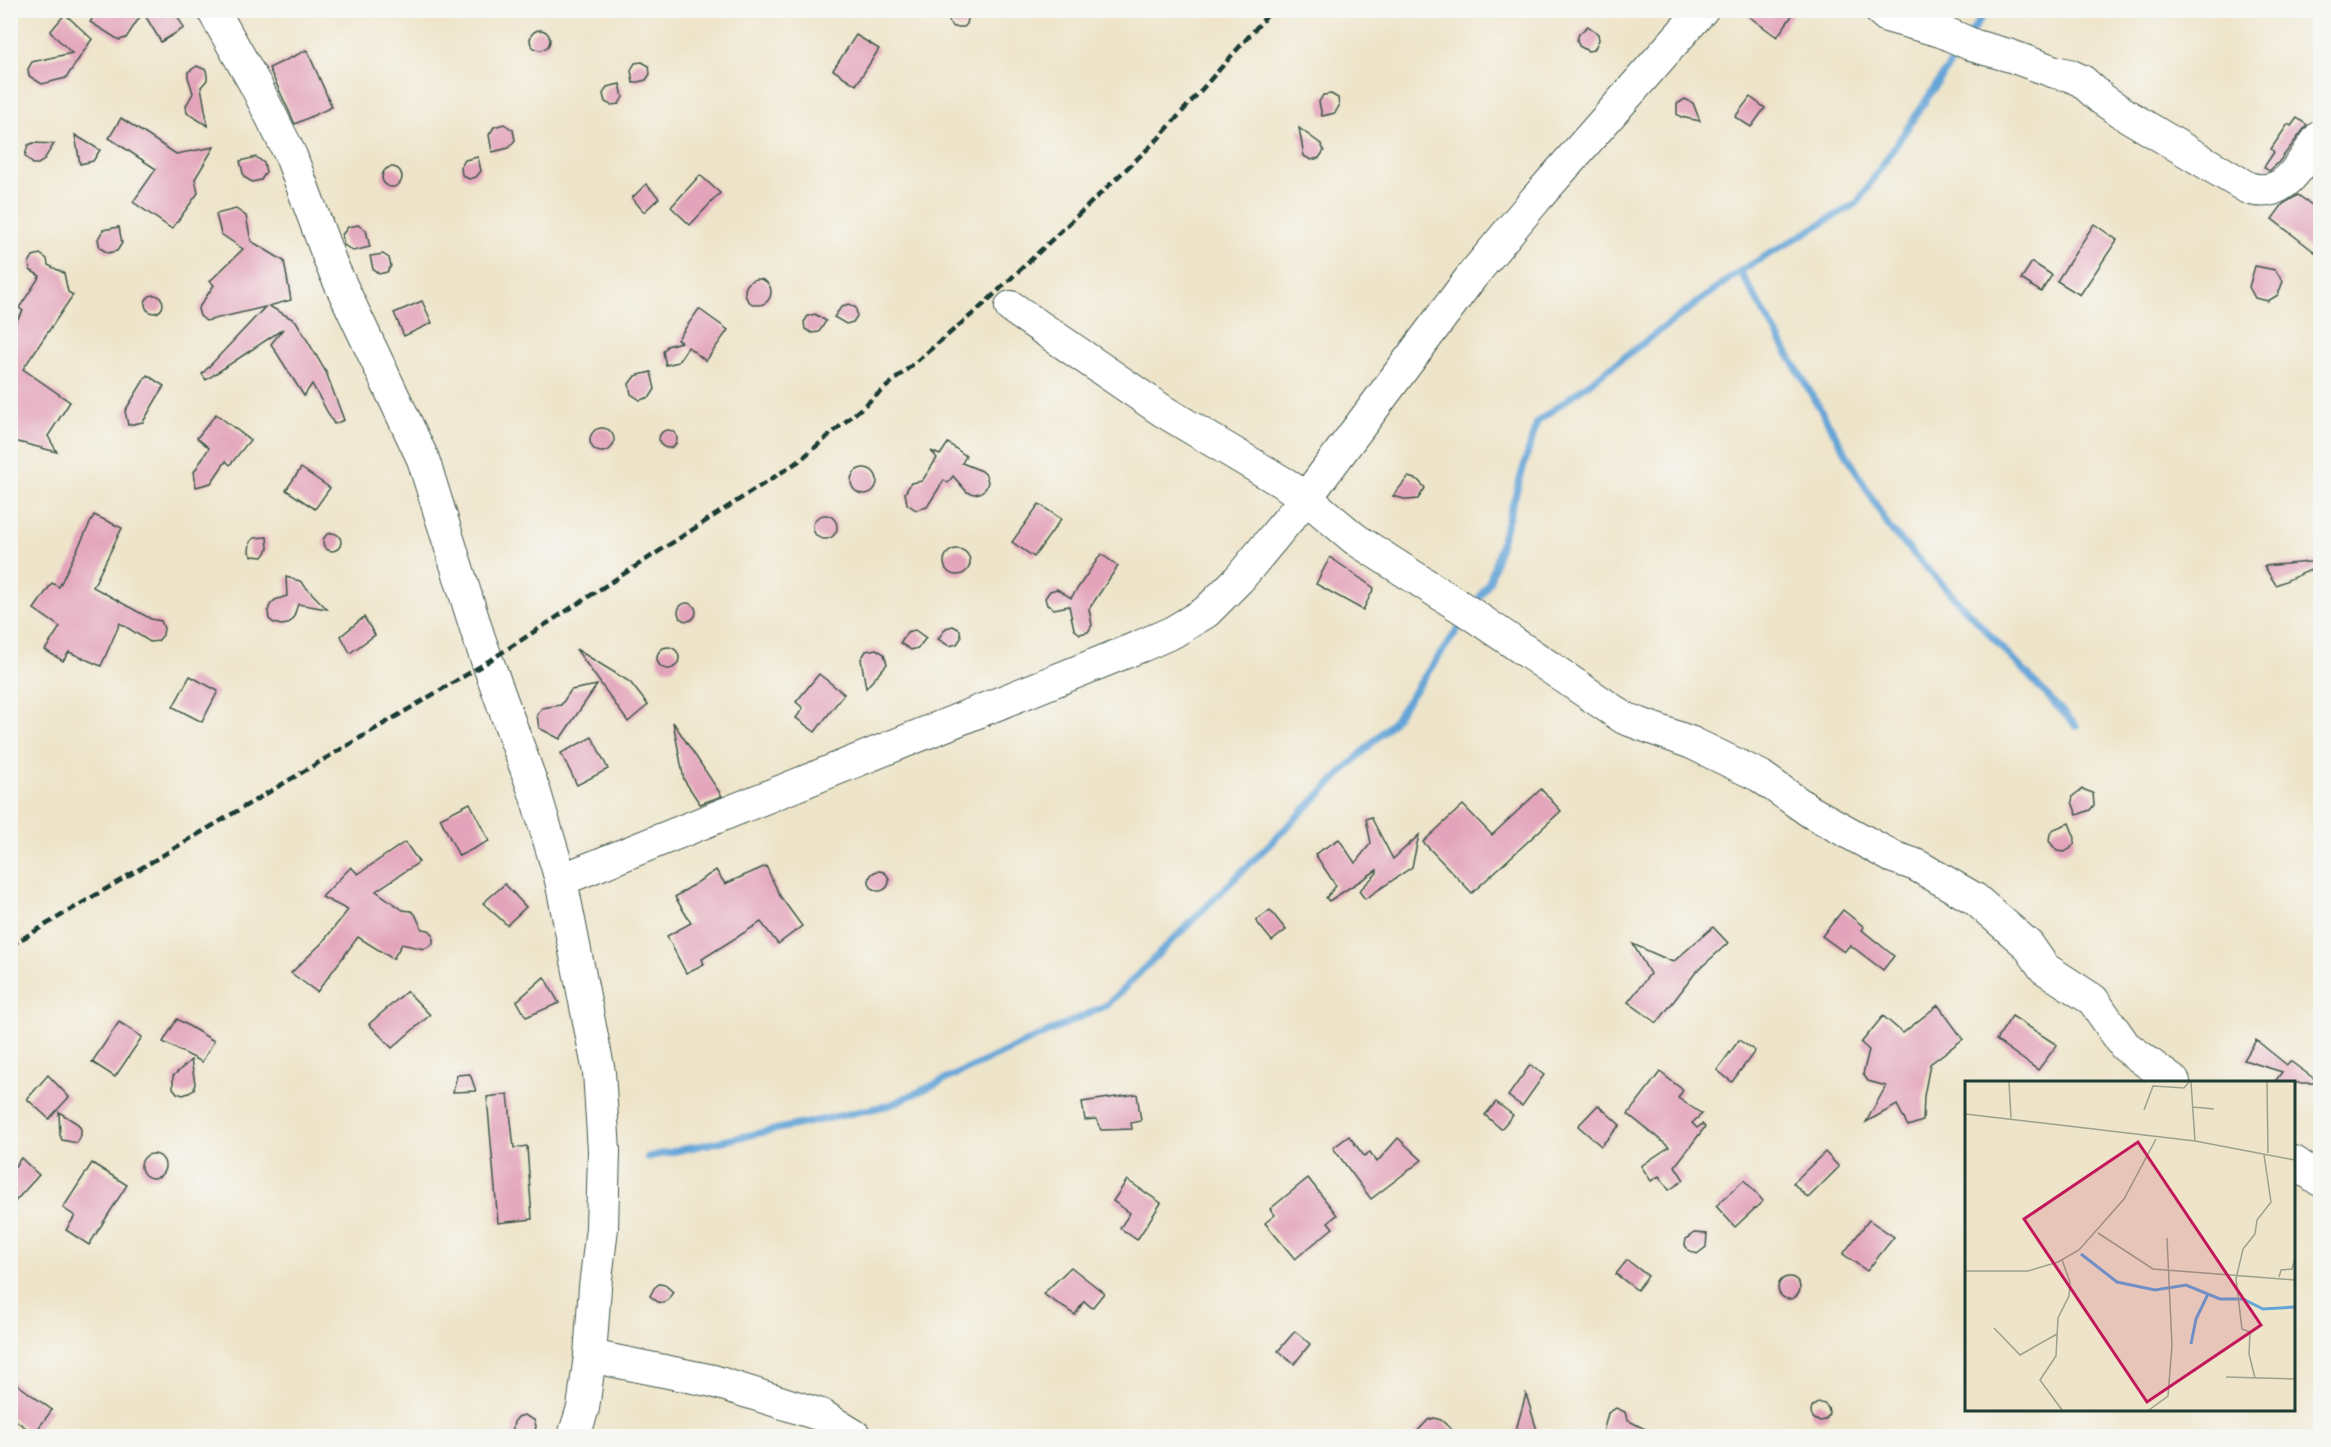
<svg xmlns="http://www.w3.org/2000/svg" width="2331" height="1447" viewBox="0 0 2331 1447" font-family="'Playpen Sans',sans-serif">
	<rect width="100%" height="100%" fill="#f6f6f2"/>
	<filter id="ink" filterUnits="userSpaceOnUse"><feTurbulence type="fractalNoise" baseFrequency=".0167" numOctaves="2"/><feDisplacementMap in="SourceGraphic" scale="12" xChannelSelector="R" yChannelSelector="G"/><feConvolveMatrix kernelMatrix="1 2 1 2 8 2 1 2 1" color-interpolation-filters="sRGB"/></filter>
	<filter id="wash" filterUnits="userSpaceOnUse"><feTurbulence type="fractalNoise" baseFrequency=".008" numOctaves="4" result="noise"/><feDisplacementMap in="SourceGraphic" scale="24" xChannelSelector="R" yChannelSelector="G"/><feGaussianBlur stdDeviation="1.35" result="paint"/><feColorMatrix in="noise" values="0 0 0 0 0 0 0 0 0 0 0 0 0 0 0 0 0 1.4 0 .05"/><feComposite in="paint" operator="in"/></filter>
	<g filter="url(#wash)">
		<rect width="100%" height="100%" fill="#eee4c9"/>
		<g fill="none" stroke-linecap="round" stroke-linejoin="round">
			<g stroke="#64a4d7" stroke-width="7">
				<polyline points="1970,34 1987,10"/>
				<polyline points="1740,271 1890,529 2076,726"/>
				<polyline points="1475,605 1490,580 1537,422 1740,271 1857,203 1961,48"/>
				<polyline points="648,1157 890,1105 1107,1005 1392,723 1465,619"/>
			</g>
		</g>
		<g id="blocks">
			<g fill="#e3a3ba">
				<polygon points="98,10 174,10 184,28 161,42 143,12 126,38 119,40 90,22"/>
				<polygon points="947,10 970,10 967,24 964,27 954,27 950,24"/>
				<polygon points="1740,10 1796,10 1777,37"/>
				<polygon points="65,14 92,39 66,78 42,84 29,76 28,69 32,62 72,53 50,32"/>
				<polygon points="1588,26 1598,34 1599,40 1594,50 1588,51 1579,46 1577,40 1579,34"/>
				<circle cx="540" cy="40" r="10"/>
				<polygon points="856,35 879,49 856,85 833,70"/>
				<polygon points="307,50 332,107 295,124 269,68"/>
				<polygon points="642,62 649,66 650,74 646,80 633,83 631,70 635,63"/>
				<polygon points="197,66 206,70 207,75 207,80 201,87 208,126 187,113 186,106 193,93 188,77 188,72"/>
				<polygon points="620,84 623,97 619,104 611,105 605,102 603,94 607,87"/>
				<polygon points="1331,94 1338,98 1339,106 1335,113 1322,116 1319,102 1323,95"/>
				<polygon points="1750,97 1765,108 1751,127 1735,117"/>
				<polygon points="1685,99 1693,103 1700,121 1681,117 1677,114 1677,104"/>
				<polygon points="121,118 176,154 214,147 195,179 198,193 172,229 133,202 156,169 109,138"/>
				<polygon points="2297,118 2307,125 2278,163 2269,171 2264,167 2274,152 2271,149 2288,124 2291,126"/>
				<polygon points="504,124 513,130 515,140 509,148 492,152 489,135 494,127"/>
				<polygon points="1299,128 1321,144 1324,151 1319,158 1311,160 1304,156"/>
				<polygon points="75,135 100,150 93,161 80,164"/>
				<polygon points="33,143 54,144 43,161 38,164 33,164 25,156 28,145"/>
				<polygon points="256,157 264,163 266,172 261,180 252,182 244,177 240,161"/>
				<polygon points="478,157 481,171 476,177 469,179 462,175 461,167 465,160"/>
				<circle cx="392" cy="177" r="10"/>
				<polygon points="700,175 720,193 690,225 671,207"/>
				<polygon points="646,184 659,198 644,212 632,198"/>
				<polygon points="2298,195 2320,211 2320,256 2272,219 2283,204"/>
				<polygon points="236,209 246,216 251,241 284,261 291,300 269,306 296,321 326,372 344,420 334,424 312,384 304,396 271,344 283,329 206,380 202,374 265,307 206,321 200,316 198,309 214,285 210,281 243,249 221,234 216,214"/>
				<polygon points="2094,224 2117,240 2080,295 2057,281"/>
				<polygon points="358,225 366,230 370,247 353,251 344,245 342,235 348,227"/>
				<polygon points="119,227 122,243 117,251 108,253 100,248 98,239 103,230"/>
				<polygon points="40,254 47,259 48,265 64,273 68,292 73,295 23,369 70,402 48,436 57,452 10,440 10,330 23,311 19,308 40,276 30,270 29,263 33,256"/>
				<polygon points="383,254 389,258 391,266 387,272 379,274 373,269 370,256"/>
				<polygon points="2032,262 2052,275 2041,292 2021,279"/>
				<polygon points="2255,266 2275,270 2283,281 2278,295 2268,301 2255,298 2249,287"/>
				<circle cx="758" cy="292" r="13"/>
				<circle cx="154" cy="304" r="9"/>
				<polygon points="422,301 432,323 404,336 394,313"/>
				<polygon points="849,304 856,308 857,316 853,322 846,324 834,317 842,306"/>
				<polygon points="699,309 728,330 706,361 688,347 678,362 666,365 663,352 667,346 681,342 677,340"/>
				<polygon points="815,314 826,321 819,332 812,333 805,329 804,322 808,316"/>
				<polygon points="651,372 655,389 650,397 640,400 631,394 629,384 635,376"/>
				<polygon points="147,375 164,386 143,422 128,425 125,411"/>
				<polygon points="216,414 250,440 230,465 226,461 211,483 196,487 194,472 209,448 197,438"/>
				<circle cx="602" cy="440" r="12"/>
				<circle cx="668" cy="439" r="9"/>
				<polygon points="948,443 966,456 962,463 982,471 986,475 988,482 986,488 980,493 974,494 967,492 953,476 948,483 944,480 927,507 916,510 907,504 905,493 911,483 922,481 937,458 931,451 940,455"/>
				<polygon points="301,468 330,488 315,509 286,490"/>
				<circle cx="864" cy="481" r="13"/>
				<polygon points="1408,477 1418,480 1425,488 1418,499 1408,500 1393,496"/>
				<polygon points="1039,504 1061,519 1034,557 1012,542"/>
				<circle cx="825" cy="527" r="12"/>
				<polygon points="94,515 122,528 93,587 151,619 161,621 164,628 163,635 158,641 150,642 120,623 101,666 69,652 63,661 45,650 60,627 34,609 52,583 59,587"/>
				<circle cx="332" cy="542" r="9"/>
				<polygon points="267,537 268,548 266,553 263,557 252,556 249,552 250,542 254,538"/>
				<circle cx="957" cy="562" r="13"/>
				<polygon points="1101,554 1118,566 1089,609 1092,625 1088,632 1080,634 1074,629 1069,606 1054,609 1047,605 1045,598 1050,591 1057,589 1071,598"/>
				<polygon points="1330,557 1374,588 1363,610 1316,584"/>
				<polygon points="2320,561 2320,566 2276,585 2264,566"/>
				<polygon points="286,577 300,581 327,609 298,604 293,619 288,624 281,625 274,623 269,619 268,611 270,605 275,600 287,596"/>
				<circle cx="687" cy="612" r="9"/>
				<polygon points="364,617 375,635 350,653 341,636"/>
				<polygon points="953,626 960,630 961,638 957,644 949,646 938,639 946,628"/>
				<polygon points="915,630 926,638 918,648 911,650 900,643 907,632"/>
				<circle cx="668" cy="658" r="11"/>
				<polygon points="576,649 630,682 648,705 628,722"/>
				<polygon points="876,649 884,654 887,664 866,688 861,659 866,651"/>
				<polygon points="819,674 844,694 815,732 796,718 803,708 796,702"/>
				<polygon points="190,676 218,691 202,722 173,707"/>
				<polygon points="597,685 560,739 539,728 537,715 542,708 561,705 571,690"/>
				<polygon points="673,722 722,796 700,804 684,780"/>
				<polygon points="592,737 608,769 577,785 561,753"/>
				<polygon points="1541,789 1561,811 1472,893 1423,842 1463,805 1492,835"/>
				<polygon points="2082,789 2093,793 2094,805 2090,810 2077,815 2072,802 2073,796"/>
				<polygon points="470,803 489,841 459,856 440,818"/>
				<polygon points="1371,817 1393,859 1419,835 1412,867 1365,899 1359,891 1377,873 1377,870 1329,901 1326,898 1336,886 1315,854 1339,839 1355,863 1371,843 1366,819"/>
				<polygon points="2069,823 2075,838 2074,844 2070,849 2064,852 2057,851 2049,841 2050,834 2054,829"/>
				<polygon points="405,842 419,862 376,891 403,910 411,911 415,914 422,929 429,930 433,934 433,944 424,949 402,944 393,959 358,937 317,992 291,973 321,944 348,910 322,897 351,867 358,874"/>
				<polygon points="766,866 780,896 802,926 778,944 761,922 702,959 704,964 686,973 667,936 691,923 675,897 716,870 725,884"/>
				<circle cx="879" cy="881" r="10"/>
				<polygon points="505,884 526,907 507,925 483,903"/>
				<polygon points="1270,910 1286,930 1272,941 1256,921"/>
				<polygon points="1843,910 1864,927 1862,930 1894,956 1883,970 1850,945 1844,952 1822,936"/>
				<polygon points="1713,927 1728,943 1696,972 1657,1023 1628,1002 1650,974 1633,944 1673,962"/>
				<polygon points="544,977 559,1003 526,1017 517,1001"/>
				<polygon points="407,991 430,1015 392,1048 369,1024"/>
				<polygon points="1938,1005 1963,1039 1930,1064 1924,1096 1923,1121 1908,1126 1897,1105 1866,1122 1886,1086 1868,1081 1863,1074 1869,1050 1861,1043 1883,1016 1903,1033"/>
				<polygon points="2012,1016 2057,1045 2038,1070 1996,1040"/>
				<polygon points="177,1019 214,1041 202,1062 163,1042"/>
				<polygon points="119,1022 142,1037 115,1077 92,1062"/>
				<polygon points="1739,1040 1755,1051 1732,1082 1717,1070"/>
				<polygon points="2256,1040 2287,1065 2290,1061 2320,1083 2274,1083 2282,1072 2244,1060"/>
				<polygon points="191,1060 195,1083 194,1089 189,1093 183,1095 177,1093 173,1088 173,1076"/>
				<polygon points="1530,1065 1544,1075 1522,1106 1508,1096"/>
				<polygon points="1660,1072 1683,1090 1678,1098 1702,1114 1692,1123 1697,1128 1702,1124 1705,1127 1675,1166 1684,1180 1669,1190 1659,1176 1651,1181 1641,1166 1669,1147 1628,1114"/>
				<polygon points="470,1074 476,1091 453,1092 457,1075"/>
				<polygon points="48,1075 69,1097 49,1119 27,1099"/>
				<polygon points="508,1094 514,1148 527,1146 532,1219 498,1223 487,1097"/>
				<polygon points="1137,1094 1141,1121 1131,1123 1132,1129 1101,1130 1096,1119 1085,1120 1082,1102"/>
				<polygon points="1496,1102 1513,1115 1501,1129 1485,1115"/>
				<polygon points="1598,1105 1620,1125 1601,1146 1578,1126"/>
				<polygon points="59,1112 78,1124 81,1129 81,1135 77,1143 62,1140 60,1135"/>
				<polygon points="1349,1136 1364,1156 1370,1152 1377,1162 1398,1138 1422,1160 1371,1199 1333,1148"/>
				<polygon points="1825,1152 1839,1167 1808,1198 1793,1183"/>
				<circle cx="153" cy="1166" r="12"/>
				<polygon points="21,1158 39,1175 10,1207 10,1173"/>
				<polygon points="92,1163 127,1185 89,1245 66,1230 75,1216 63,1208"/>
				<polygon points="1308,1178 1337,1215 1328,1222 1333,1228 1295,1259 1265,1223 1275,1215 1270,1209"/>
				<polygon points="1127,1180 1161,1203 1137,1240 1120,1228 1130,1213 1113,1201"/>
				<polygon points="1744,1180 1763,1201 1735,1227 1716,1206"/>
				<polygon points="1869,1220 1894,1237 1867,1271 1843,1254"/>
				<polygon points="1694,1233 1707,1234 1706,1247 1697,1254 1688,1250 1685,1245 1686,1239"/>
				<polygon points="1627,1260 1648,1276 1637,1290 1616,1274"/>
				<polygon points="1071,1267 1104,1293 1092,1308 1084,1301 1075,1315 1043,1294"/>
				<circle cx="1789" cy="1288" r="11"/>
				<polygon points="659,1284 665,1285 673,1292 668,1300 664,1303 658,1302 650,1296 654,1288"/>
				<polygon points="1295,1331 1310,1344 1294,1364 1278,1351"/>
				<polygon points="10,1379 52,1410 34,1434 10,1416"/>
				<polygon points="1526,1394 1539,1437 1514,1437"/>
				<circle cx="1820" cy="1412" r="9"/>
				<polygon points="1616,1408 1625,1412 1627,1420 1661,1437 1602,1437 1608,1413"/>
				<polygon points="524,1415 534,1420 536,1426 534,1437 511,1437 514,1422 518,1417"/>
				<polygon points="1434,1418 1441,1420 1460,1437 1412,1437 1428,1420"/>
			</g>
		</g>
	</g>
	<g filter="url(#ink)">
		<use href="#blocks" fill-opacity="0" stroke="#3e564a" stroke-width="1.5"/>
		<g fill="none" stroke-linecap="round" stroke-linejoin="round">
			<g stroke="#3e564a" stroke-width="34">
				<g id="minor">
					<polyline points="213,10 255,84 291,156 332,266 423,459 479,638 535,793 561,880 599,1072 604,1151 602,1228 595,1287 590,1356 583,1408 574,1436"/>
					<path d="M1880,10L1887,16L1941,31L1975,46L2011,56L2055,72L2069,75L2082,81L2102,99L2121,112L2248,188C2287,201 2301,160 2320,137"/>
					<polyline points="1011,307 1163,411 1287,485 1306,498 1355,539 1470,613 1624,718 1692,743 1760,776 1811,812 1893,857 1916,865 1975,899 2028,945 2044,968 2093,1000 2125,1046 2174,1082"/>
					<polyline points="561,880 1141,646 1173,632 1206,612 1239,579 1306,498 1472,276 1535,200 1702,10"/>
					<polyline points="2294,1162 2320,1180"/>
					<polyline points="590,1356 713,1381 821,1415 855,1436"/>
				</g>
			</g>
			<use href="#minor" stroke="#fff" stroke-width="32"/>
			<polyline stroke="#1f3d34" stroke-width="4.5" stroke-dasharray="9 4.5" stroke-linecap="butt" points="10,946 481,666 799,461 983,305 1158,139 1272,10"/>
		</g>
	</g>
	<g transform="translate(1965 1081)">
		<rect width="330" height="330" fill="#eee4c9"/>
		<path fill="none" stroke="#64a4d7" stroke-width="3" d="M116,173L152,201L190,209L221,204L255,218H278L298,228L330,226M226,263L231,238L243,213"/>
		<path fill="none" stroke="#9ba18d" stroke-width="1.5" d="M44,1L46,37M226,1L230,60M302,1L303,72M228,26L249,28M179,29L188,5L219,7L224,1M0,33L230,60L330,79M133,152L188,188L330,199M0,190H63L93,181L114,169L159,118L191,58M314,196L316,189L327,188L330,177M29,247L55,274L92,253M261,296L330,298M290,297L284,273L285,251L277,248L271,198L278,168L290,153L292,139L306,121L299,74M97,329L75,299L91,275L93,237L104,215L105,201L97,179M184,329L203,315L207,264L202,157"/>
		<path fill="#c2185b" fill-opacity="0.15" stroke="#c2185b" stroke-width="3" d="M173,61L296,244L182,321L59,138Z"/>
		<rect width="330" height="330" fill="none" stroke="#1f3d34" stroke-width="3"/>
	</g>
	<rect width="2331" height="1447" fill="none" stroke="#f6f6f2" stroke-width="36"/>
</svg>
